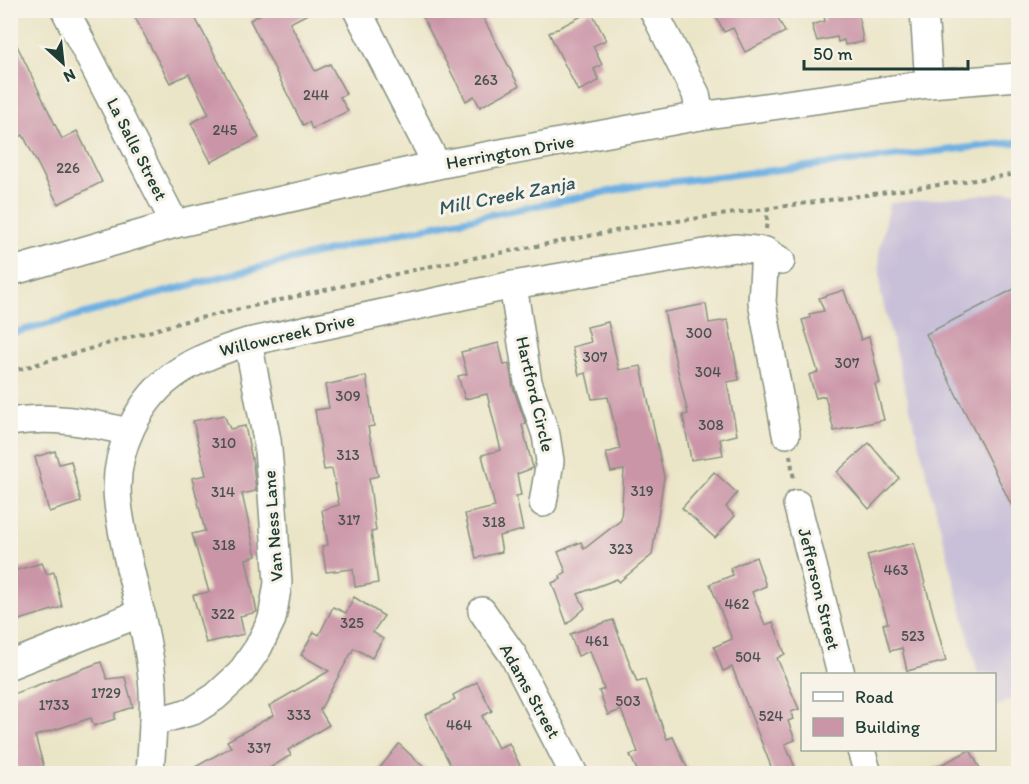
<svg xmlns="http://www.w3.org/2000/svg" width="1029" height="784" viewBox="0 0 1029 784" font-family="Itim,sans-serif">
	<rect width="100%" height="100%" fill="#f7f3e8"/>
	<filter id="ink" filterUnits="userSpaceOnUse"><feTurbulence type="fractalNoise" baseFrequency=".0167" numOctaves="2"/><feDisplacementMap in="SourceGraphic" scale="12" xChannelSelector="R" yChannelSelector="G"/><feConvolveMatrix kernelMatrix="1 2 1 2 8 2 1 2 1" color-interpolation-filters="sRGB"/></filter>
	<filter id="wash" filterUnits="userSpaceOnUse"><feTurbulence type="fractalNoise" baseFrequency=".008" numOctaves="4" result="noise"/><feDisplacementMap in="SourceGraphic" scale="24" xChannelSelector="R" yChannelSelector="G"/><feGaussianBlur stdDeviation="1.35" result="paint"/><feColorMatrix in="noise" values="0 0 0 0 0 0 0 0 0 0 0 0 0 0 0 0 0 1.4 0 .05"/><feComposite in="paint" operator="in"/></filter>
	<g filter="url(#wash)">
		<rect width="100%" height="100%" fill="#ebe5c7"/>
		<polygon fill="#c8bfd8" points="1018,191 1018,696 995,708 994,674 978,674 881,295 879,253 890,203"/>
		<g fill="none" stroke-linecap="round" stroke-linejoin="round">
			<polyline stroke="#6eb0e3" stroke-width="7" points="10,334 213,279 408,231 636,186 1018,142"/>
		</g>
		<g id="blocks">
			<g fill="#cb95a8">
				<polygon points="131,10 191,10 259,138 211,162 191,123 209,114 189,74 170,83"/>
				<polygon points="268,10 315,10 290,23 315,71 330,64 346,94 340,97 348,111 312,129 309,122 303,125 250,20"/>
				<polygon points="419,10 479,10 519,86 480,107 474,96 466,101"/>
				<polygon points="713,10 774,10 785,32 745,52 733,28 724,32"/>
				<polygon points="823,10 858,10 863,42 845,45 844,40 838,42 837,37 817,41 812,25 825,21"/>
				<polygon points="591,11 606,40 593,46 602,65 594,69 599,81 578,91 549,33"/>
				<polygon points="10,31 62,139 77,131 102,182 58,204 23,135 16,139 10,129"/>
				<polygon points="1018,287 1018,518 926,334"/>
				<polygon points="844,290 861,340 869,337 880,383 875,384 884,420 834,431 825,396 816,398 809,375 818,372 802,320 810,318 809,314 824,311 819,298"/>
				<polygon points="706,304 709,323 728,320 739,380 727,382 737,435 720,439 723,455 691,460 683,415 688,414 664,312"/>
				<polygon points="608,322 619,370 641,366 664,477 652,555 619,582 617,579 578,594 585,608 567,624 552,583 561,579 560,576 566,572 558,552 581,542 584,549 621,520 624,470 611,472 606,453 620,449 608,397 592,399 586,373 579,375 572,347 591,342 587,327"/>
				<polygon points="499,343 504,365 509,364 513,387 526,424 522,425 533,468 517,474 521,495 516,496 523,530 499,536 502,552 476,558 465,514 495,507 482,455 501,450 487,394 465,399 458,376 467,374 461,352"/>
				<polygon points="366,376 374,426 368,427 378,476 369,478 376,531 371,532 378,583 355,587 353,569 326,572 322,546 328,545 322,510 339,505 332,469 324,470 315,410 329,408 325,385"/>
				<polygon points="224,415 230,429 245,426 253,464 256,491 242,494 256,556 246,559 257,612 240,616 244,634 206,643 193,595 209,592 192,534 205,531 192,478 206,475 193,421"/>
				<polygon points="869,443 899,478 869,509 837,472"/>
				<polygon points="55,451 59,464 71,461 81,502 49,512 35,457"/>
				<polygon points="714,472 737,493 726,507 735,516 715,538 682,508"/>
				<polygon points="914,543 946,661 907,671 902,648 890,651 883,624 888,623 867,555"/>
				<polygon points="756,557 766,586 752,592 765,625 773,622 785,654 777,658 799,709 791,712 793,719 788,721 795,740 785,744 798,774 774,774 732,667 723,671 714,647 732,639 710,584 733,575 730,568"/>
				<polygon points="42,563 47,574 54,572 62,607 10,623 10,572"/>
				<polygon points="354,597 384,616 373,632 383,639 372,658 354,648 320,710 329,725 288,750 291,755 260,774 183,774 231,747 227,741 274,715 269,706 329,671 301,655 314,632 319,635 333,607 346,613"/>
				<polygon points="613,620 637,682 645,680 667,739 673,737 690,774 639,774 630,755 638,752 621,710 608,715 599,691 604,689 590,651 578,656 570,634"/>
				<polygon points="101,662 107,679 125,677 133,707 115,713 115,719 94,726 91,718 35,736 46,774 18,774 10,741 10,695"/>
				<polygon points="477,682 492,711 482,716 498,748 509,743 524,774 455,774 425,715 455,700 453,695"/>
				<polygon points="399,744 431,774 375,774"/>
				<polygon points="970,750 983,774 923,774"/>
			</g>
		</g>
	</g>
	<g filter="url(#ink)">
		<use href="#blocks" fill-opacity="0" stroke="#85917e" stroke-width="1.5"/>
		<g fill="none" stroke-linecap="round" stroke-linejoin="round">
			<g stroke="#85917e" stroke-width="30">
				<g id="street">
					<polyline points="65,10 175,224"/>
					<polyline points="357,10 437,165"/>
					<polyline points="653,10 696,94 700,116"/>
					<polyline points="924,10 929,84"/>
					<polyline points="765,251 762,302 786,434"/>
					<polyline points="10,272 175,224 437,165 700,116 929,84 1018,77"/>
					<polyline points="513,285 528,382 546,435 550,461 543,503"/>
					<path d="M10,422C50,415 89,422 128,432"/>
					<polyline points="797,504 841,674"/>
					<polyline points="482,611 513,655 574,774"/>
					<polyline points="10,665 141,613"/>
					<polyline points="153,722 193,711 215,697 240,674 258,648 272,619 278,583 272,494 267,440 248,342"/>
					<polyline points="861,750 868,774"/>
					<path d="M150,774C152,739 156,703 151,669C144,613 124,558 118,503C112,453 138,397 181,370C202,357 224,349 248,342L513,285L735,248L765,251L781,261"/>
				</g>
			</g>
			<g stroke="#85917e" stroke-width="4" stroke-dasharray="4.5 4.5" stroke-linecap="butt">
				<polyline points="766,229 768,208"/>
				<polyline points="10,372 182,322 432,266 641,226 1018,174"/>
				<polyline points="790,455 794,480"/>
			</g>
			<use href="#street" stroke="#fff" stroke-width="27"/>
		</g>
	</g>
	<g text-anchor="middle" stroke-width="6" stroke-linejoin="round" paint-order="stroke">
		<g font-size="15" fill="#4a5351">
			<text x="486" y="85">263</text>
			<text x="316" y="100">244</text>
			<text x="225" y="135">245</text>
			<text x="68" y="173">226</text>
			<text x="699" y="338">300</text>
			<text x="595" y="362">307</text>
			<text x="847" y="368">307</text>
			<text x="708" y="377">304</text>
			<text x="348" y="401">309</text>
			<text x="711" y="430">308</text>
			<text x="224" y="448">310</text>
			<text x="348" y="460">313</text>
			<text x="642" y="496">319</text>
			<text x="223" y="497">314</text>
			<text x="349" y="525">317</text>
			<text x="494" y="527">318</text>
			<text x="224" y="550">318</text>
			<text x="621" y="554">323</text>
			<text x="896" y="575">463</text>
			<text x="737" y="609">462</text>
			<text x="223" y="619">322</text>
			<text x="352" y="628">325</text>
			<text x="913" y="641">523</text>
			<text x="597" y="646">461</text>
			<text x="748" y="662">504</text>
			<text x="106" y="698">1729</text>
			<text x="628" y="706">503</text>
			<text x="54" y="710">1733</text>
			<text x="299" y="720">333</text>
			<text x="771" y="721">524</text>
			<text x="459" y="730">464</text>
			<text x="259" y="753">337</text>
		</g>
		<g font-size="18" fill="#1f3d34" stroke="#f7f3e8">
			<text transform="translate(137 149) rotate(63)" y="6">La Salle Street</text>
			<text transform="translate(510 152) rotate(-10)" y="6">Herrington Drive</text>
			<text transform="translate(287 335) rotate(-13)" y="6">Willowcreek Drive</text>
			<text transform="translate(535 394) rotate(77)" y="6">Hartford Circle</text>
			<text transform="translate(273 526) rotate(-94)" y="6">Van Ness Lane</text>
			<text transform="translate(819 589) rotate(76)" y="6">Jefferson Street</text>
			<text transform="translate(530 691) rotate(61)" y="6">Adams Street</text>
		</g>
		<g font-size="20" font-style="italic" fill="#335a60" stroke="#f7f3e8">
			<text transform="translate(506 195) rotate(-11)" y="7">Mill Creek Zanja</text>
		</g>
	</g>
	<rect width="1029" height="784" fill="none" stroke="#f7f3e8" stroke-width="36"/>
	<rect x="801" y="673" width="195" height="78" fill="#f7f3e8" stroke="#a1aaa0" stroke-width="1.5"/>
	<rect x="813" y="692" width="30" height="9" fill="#ffffff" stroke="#a1aaa0" stroke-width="1.5"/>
	<text x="855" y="703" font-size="18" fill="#1f3d34">Road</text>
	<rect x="813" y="718" width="30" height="18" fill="#cb95a8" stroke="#a1aaa0" stroke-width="1.5"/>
	<text x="855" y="733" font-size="18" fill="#1f3d34">Building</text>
	<g transform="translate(63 63) rotate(153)" stroke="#f7f3e8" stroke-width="4.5" paint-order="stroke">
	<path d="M0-4.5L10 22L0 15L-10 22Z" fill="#1f3d34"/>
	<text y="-9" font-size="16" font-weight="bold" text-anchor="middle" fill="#1f3d34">N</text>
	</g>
	<path d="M804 60v9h164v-9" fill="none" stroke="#1f3d34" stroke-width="3"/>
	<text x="813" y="60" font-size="18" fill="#1f3d34" stroke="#f7f3e8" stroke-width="4.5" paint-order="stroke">50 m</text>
</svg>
